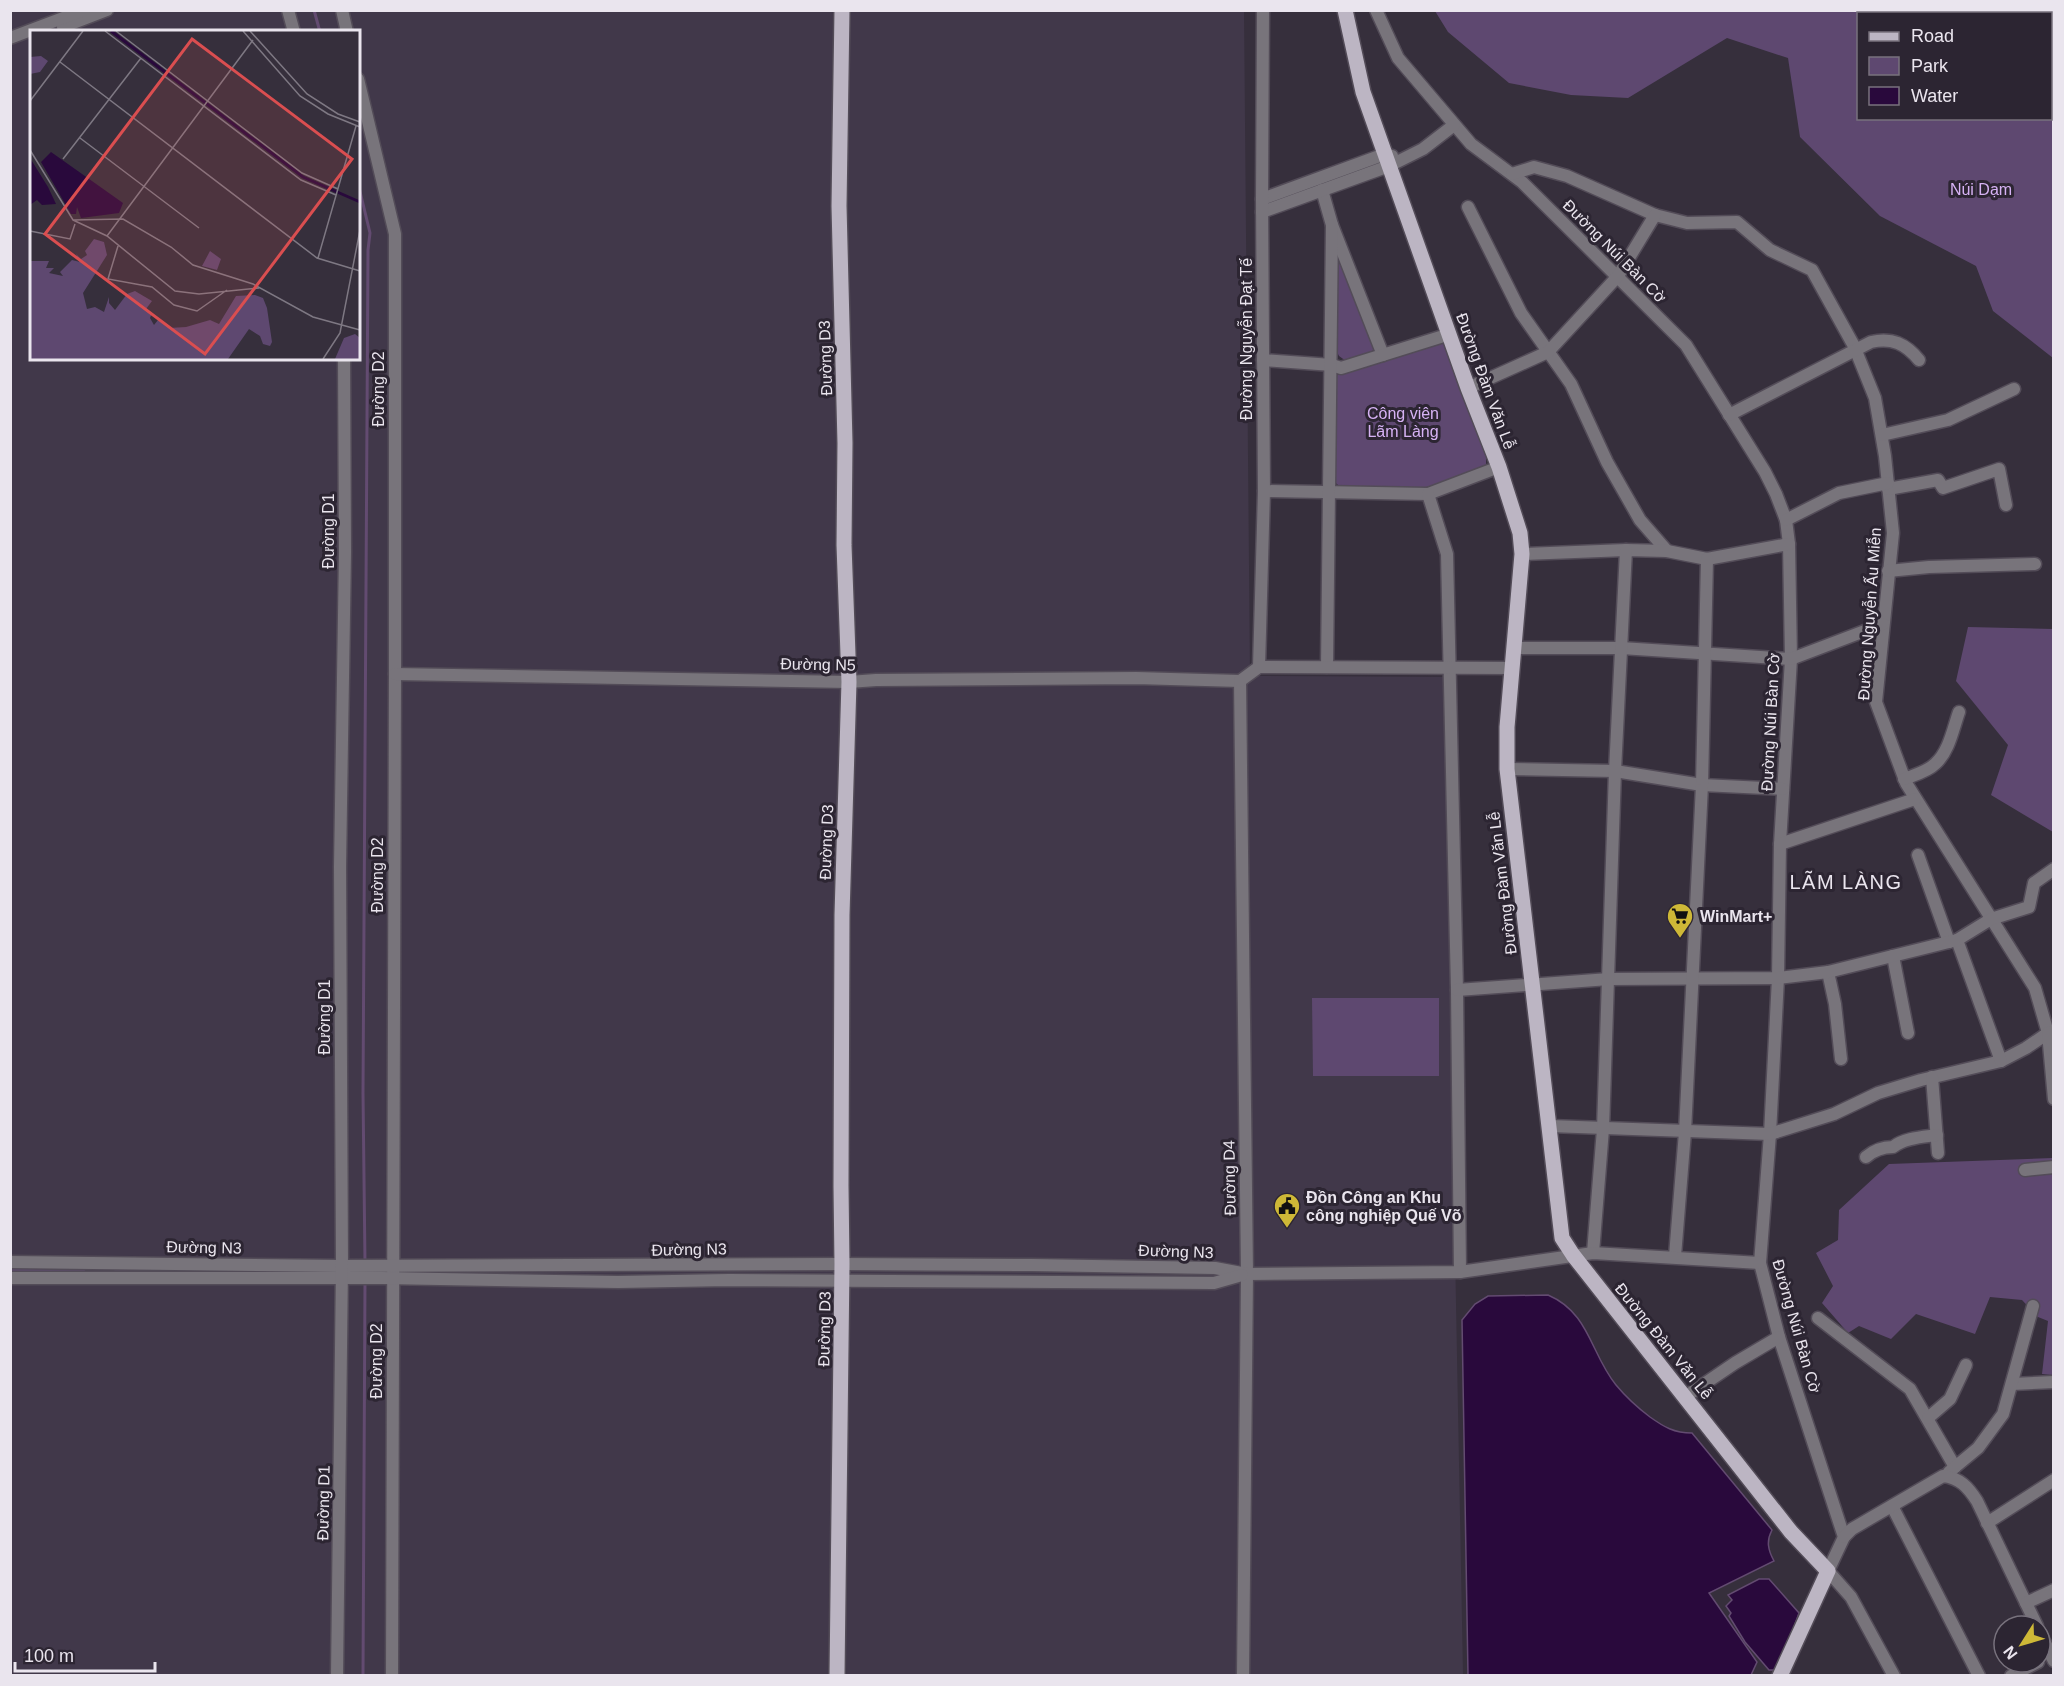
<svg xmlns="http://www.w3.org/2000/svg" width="2064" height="1686" viewBox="0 0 2064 1686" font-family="Helvetica,sans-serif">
	<rect width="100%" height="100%" fill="#362f3c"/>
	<path fill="#41384a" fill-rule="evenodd" d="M11,11H1244L1250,676L1452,677L1455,1250L1463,1675L11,1676ZM32,32H358V358H32Z"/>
	<g fill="#5e4870" fill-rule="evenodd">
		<path d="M1435,11H2053V358L1993,311L1976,266L1880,216L1800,137L1788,58L1727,38L1628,98L1571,95L1509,83L1448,32ZM1858,14H2050V118H1858Z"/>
		<polygon points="1339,264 1343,264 1374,348 1371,354 1346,361 1339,356 1336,350 1336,267"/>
		<polygon points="1437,341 1447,346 1486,456 1486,465 1484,468 1428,488 1341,488 1334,481 1335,376"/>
		<polygon points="1968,627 2053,629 2053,832 1991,795 2008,745 1956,681"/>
		<polygon points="1312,998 1439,998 1439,1076 1313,1076"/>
		<polygon points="2053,1158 2053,1375 2042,1374 2048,1321 2038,1317 2022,1300 1990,1297 1975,1334 1916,1314 1891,1339 1859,1326 1848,1333 1822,1303 1833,1286 1816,1253 1838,1240 1839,1210 1889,1164"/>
		<polygon points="11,1266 86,1268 86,1269 83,1273 11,1273"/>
		<polygon points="113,1269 289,1270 288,1274 116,1272"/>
	</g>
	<g fill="#29093c" stroke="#634b71" stroke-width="1.5">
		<path d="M1548,1295C1590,1313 1590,1353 1616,1385C1626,1397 1638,1408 1650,1417C1664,1427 1674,1433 1692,1433L1772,1530C1766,1541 1768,1550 1774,1561L1709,1593L1757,1662L1751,1675H1468L1462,1320L1475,1304L1488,1296Z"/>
		<polygon points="1759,1579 1769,1579 1799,1613 1781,1663 1777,1670 1769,1670 1745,1642 1729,1616 1731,1613 1726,1606 1732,1600 1728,1595"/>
	</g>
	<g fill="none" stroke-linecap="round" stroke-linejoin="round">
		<g stroke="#634b71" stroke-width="3">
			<polyline points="314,10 320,32"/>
			<polyline points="358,183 370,233 368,250 363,1093 365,1263"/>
			<polyline points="363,1676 365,1281"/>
		</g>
		<g stroke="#534c58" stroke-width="15">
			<g id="minor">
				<polyline points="288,10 294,32"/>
				<polyline points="342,10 347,32"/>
				<polyline points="1376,10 1398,58 1471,144 1522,182 1686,345 1765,472 1776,494 1786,520 1789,544 1791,659 1780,844 1778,978 1770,1134 1760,1263 1779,1337 1844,1537 1828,1571 1851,1597 1894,1676"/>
				<polyline points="63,27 107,10"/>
				<polyline points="10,38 84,10"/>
				<polyline points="358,79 395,234 395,674 392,1676"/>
				<polyline points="1512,174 1534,167 1567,176 1655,215 1687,223 1737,222 1770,250 1812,270 1854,346 1875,398 1885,456 1893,533 1876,702 1906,783 2035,988 2048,1033 2026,1048 2001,1061 1921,1080 1878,1093 1834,1114 1770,1134 1550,1126"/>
				<polyline points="1322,190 1332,225 1383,355"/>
				<polyline points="1262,199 1385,154 1392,156"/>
				<polyline points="1468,207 1521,313 1571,384 1607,462 1640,520 1667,551"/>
				<polyline points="1262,212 1389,166 1423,149 1454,125"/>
				<polyline points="1263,360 1332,365 1341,368 1450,334"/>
				<polyline points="1468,388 1548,352 1618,276 1655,215"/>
				<path d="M1729,415L1871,342C1892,337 1906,344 1919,360"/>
				<polyline points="1882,435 1948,420 2014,389"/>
				<polyline points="1888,489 1938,480 1943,488 1999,469 2006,505"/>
				<polyline points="1264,491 1428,494 1499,467"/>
				<polyline points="1428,494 1447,554 1457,990 1460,1272"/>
				<polyline points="1786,520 1839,493 1888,483"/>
				<polyline points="1522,554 1626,550 1667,551 1707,559 1789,544"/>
				<polyline points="1888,571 1929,567 2035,564"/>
				<polyline points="1515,648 1621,648 1791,659 1883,624"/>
				<polyline points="1259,667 1264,491 1262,199 1263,10"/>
				<polyline points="1327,667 1332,225"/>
				<polyline points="395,674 849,682 876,680 1136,678 1240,681"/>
				<polyline points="1240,681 1247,1274 1243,1676"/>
				<polyline points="1240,681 1259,667 1513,668"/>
				<polyline points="1507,769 1615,771 1702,785 1783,789"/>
				<path d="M1904,779C1914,775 1927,772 1935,764C1949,752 1953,729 1959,712"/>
				<polyline points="1780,844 1915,799"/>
				<polyline points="1918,855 1949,942"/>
				<polyline points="1957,940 2001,1061"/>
				<polyline points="1893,956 1908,1033"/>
				<polyline points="1828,972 1835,1004 1841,1059"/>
				<polyline points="1457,990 1609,979 1778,978 1828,972 1957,940 1991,919 2029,907 2034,883 2054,869"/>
				<polyline points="2054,1032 2048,1033 2054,1099"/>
				<polyline points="1932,1077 1938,1153"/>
				<path d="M1866,1157C1874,1150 1882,1147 1893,1147C1904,1138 1923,1137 1937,1135"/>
				<polyline points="2025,1170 2054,1167"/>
				<polyline points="1593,1253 1603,1129 1615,771 1626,550"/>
				<polyline points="1675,1256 1685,1132 1702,785 1707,559"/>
				<polyline points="10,1262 342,1266 842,1264 1032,1265 1215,1268 1247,1274 1460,1272 1593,1253 1760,1263"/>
				<polyline points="10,1278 383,1278 618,1282 729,1280 1214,1283 1242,1275"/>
				<polyline points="1818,1318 1910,1389 1955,1467"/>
				<polyline points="2012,1384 2054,1382"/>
				<polyline points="1685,1397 1735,1363 1779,1337"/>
				<polyline points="1928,1418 1950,1399 1966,1365"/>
				<polyline points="1949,1472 1978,1448 2003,1414 2033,1306"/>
				<polyline points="1892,1506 1979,1676"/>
				<polyline points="1987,1523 2054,1480"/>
				<path d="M1844,1537L1852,1529L1943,1476C1960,1478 1968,1487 1977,1501L2037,1626"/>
				<polyline points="2026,1603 2054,1590"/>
				<polyline points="2040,1633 2054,1661"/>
				<polyline points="337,1676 342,1266 340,867 345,552 344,358"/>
				<polyline points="2011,1676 2038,1662"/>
			</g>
		</g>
		<g stroke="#534c58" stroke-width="18">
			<g id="major">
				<polyline points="1345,10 1363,92 1468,388 1499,467 1520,533 1522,554 1507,727 1507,769 1562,1238 1573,1255 1791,1532 1828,1571 1780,1676"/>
				<polyline points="837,1676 842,1264 841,1186 842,915 849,682 844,545 845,443 839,206 842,10"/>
			</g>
		</g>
		<use href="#minor" stroke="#78747b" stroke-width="12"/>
		<use href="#major" stroke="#bcb5c3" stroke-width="15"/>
	</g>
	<defs>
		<g id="supermarket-pin" transform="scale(1.35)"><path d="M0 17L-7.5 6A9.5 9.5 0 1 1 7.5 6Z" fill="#ceb837" stroke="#2c2532"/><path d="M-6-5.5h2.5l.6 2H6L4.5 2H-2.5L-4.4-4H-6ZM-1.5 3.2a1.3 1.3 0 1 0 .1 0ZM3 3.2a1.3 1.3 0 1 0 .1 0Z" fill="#111"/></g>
		<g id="civic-pin" transform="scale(1.35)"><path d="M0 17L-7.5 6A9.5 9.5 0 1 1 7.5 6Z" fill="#ceb837" stroke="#2c2532"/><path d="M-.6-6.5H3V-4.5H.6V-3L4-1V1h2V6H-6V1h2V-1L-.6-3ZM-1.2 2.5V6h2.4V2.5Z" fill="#111"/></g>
	</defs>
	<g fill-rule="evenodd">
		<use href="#supermarket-pin" x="1680" y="916"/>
		<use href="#civic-pin" x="1287" y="1206"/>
	</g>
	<g text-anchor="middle" stroke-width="6" stroke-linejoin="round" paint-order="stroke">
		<g font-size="16" fill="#d6b2f4" stroke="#2c2532">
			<text x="1981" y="195">Núi Dạm</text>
			<text x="1403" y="419">Công viên<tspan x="1403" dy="18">Lãm Làng</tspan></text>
		</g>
		<g font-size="16" fill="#eae5ee" stroke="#2c2532">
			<text transform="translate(1615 251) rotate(45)" y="6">Đường Núi Bàn Cờ</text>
			<text transform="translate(1246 339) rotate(-90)" y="6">Đường Nguyễn Đạt Tế</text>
			<text transform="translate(825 358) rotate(-92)" y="6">Đường D3</text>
			<text transform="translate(1486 381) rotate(70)" y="6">Đường Đàm Văn Lễ</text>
			<text transform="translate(378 389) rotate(-90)" y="6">Đường D2</text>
			<text transform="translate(328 531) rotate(-90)" y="6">Đường D1</text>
			<text transform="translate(1869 614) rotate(-86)" y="6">Đường Nguyễn Ấu Miễn</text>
			<text transform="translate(818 664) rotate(1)" y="6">Đường N5</text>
			<text transform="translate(1770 722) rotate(-87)" y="6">Đường Núi Bàn Cờ</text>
			<text transform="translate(826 842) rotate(-88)" y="6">Đường D3</text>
			<text transform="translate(377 875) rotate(-90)" y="6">Đường D2</text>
			<text transform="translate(1502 883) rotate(-97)" y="6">Đường Đàm Văn Lễ</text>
			<text transform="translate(324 1017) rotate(-90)" y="6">Đường D1</text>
			<text transform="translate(1229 1178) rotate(-91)" y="6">Đường D4</text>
			<text transform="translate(204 1247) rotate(1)" y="6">Đường N3</text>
			<text transform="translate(689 1249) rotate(-1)" y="6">Đường N3</text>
			<text transform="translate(1176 1251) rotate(2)" y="6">Đường N3</text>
			<text transform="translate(1797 1326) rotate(74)" y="6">Đường Núi Bàn Cờ</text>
			<text transform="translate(824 1329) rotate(-89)" y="6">Đường D3</text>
			<text transform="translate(1664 1341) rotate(51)" y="6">Đường Đàm Văn Lễ</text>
			<text transform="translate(376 1361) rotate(-90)" y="6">Đường D2</text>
			<text transform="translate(323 1503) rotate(-89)" y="6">Đường D1</text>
		</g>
		<g font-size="16" font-weight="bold" fill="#eae5ee" stroke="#2c2532" text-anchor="start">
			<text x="1700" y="922">WinMart+</text>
			<text x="1306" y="1203">Đồn Công an Khu<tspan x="1306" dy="18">công nghiệp Quế Võ</tspan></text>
		</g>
		<g font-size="20" letter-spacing="1.5" fill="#eae5ee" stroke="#2c2532">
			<text x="1846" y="889">LÃM LÀNG</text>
		</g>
	</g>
	<g transform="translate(30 30)">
		<rect width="330" height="330" fill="#362f3c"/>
		<path d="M11,26L18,31L10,42L0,44V27ZM64,209L74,212L77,225L53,263L57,279L65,277L74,282L79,267V273L85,280L97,264L105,261L122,271L116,279L122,283L120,288L124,295L128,290L139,298L156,297L180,290L189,294L206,266L225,265L233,268L237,278L242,312L240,316L233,314L230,306L219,299L198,329H0V231H19L16,238H24L19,243L33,246L30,242L42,230L50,232L46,224L51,229L57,225L55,221ZM180,221L191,229L187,240L172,236ZM325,304L330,308V329H305L314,308Z" fill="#5e4870"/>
		<path d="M21,122L93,173L89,183L51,188L47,177L46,184H41L11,132ZM0,128L18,157L26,174L12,175L7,170L0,175Z" fill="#29093c"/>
		<path fill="none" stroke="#29093c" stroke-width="3" d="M81,1L273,147L330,172"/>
		<path fill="none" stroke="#7e7883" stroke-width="1.5" d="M75,1L271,150L306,165M86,1L272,143L308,159M213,1L270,66L298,84L330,97M220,1L277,64L308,84L330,92M30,32L287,228L330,241M0,71L53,1M50,108L169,198M0,120L43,190L93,189L141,217L163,235L223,254L283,287L330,300M33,129L111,28M43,190L77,206L145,261L169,264L229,258M0,201L40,209L45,194M77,206L223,10M88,216L78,249L122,257L144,275L167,281L197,260M288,228L326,96M293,329L310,303L330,200"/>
		<path fill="#da4e50" fill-opacity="0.15" stroke="#da4e50" stroke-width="3" d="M162,9L322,129L175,324L15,204Z"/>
		<rect width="330" height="330" fill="none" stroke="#eae5ee" stroke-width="3"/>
	</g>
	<rect width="2064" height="1686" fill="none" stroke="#eae5ee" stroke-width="24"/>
	<rect x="1857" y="12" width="195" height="108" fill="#2c2532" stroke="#78727d" stroke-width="1.5"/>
	<rect x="1869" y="32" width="30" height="9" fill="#bcb5c3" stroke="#78727d" stroke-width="1.5"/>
	<text x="1911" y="42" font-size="18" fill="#eae5ee">Road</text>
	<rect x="1869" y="57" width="30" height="18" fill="#5e4870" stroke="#78727d" stroke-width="1.5"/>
	<text x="1911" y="72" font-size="18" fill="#eae5ee">Park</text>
	<rect x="1869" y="87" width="30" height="18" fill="#29093c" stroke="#78727d" stroke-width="1.5"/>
	<text x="1911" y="102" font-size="18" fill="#eae5ee">Water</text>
	<g transform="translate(2022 1644) rotate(233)"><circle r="28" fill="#2c2532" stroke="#78727d" stroke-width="1.5"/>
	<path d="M0-4.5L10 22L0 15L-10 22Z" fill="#ceb837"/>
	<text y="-9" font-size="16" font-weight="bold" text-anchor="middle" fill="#eae5ee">N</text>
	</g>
	<path d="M15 1662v9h140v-9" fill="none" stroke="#eae5ee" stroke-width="3"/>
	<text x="24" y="1662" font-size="18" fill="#eae5ee" stroke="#2c2532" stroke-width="4.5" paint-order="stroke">100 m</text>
</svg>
